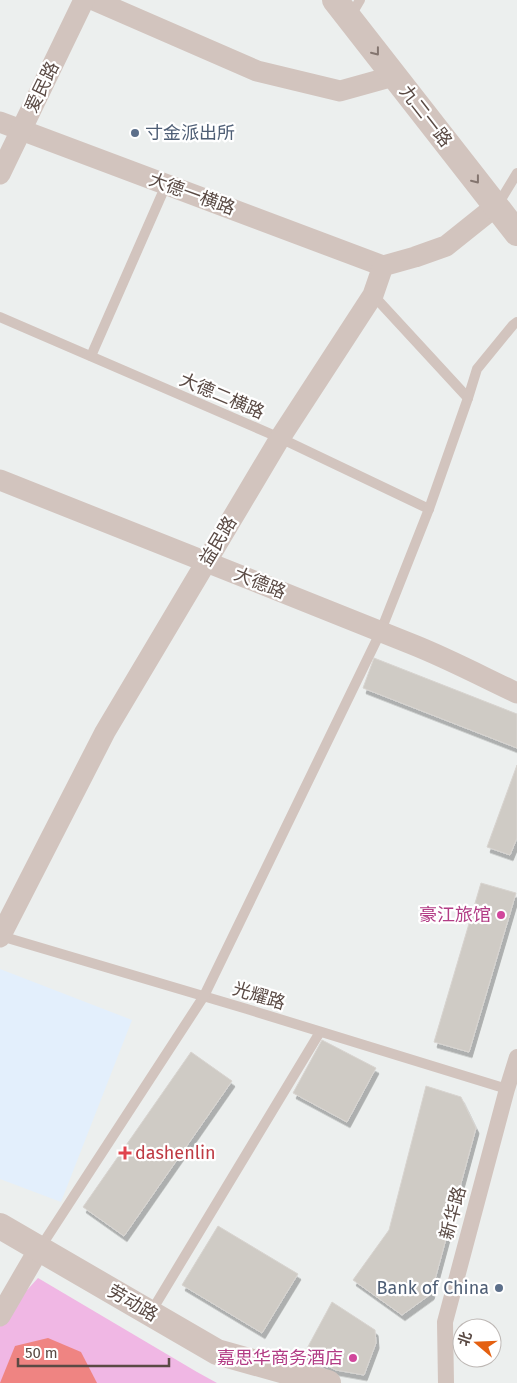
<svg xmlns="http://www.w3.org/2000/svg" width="517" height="1383" viewBox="0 0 517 1383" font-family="'Fira Sans','Noto Sans SC',sans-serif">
	<defs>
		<filter id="shadow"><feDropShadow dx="3" dy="5.5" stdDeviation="0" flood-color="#0004"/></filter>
	</defs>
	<rect width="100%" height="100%" fill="#ecefee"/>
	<polygon fill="#e3effc" points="0,969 132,1020 61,1202 0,1179"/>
	<polygon fill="#f0b7e4" points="38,1278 197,1372 217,1383 0,1383 0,1320"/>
	<polygon fill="#ef8482" points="48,1338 81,1352 97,1383 0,1383 15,1346"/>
	<g fill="#cfcbc5" stroke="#d8d4d0" filter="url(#shadow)">
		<polygon points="374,658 517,714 517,748 363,688"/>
		<polygon points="517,765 517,838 510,855 487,847"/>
		<polygon points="481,883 516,893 469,1052 434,1042"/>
		<polygon points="322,1040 376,1068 347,1122 293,1093"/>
		<polygon points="191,1052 232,1081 124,1236 83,1207"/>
		<polygon points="426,1086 461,1097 476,1128 431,1294 402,1315 353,1280 389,1230"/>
		<polygon points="218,1226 298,1274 262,1333 182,1285"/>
		<polygon points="332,1302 375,1330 376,1343 364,1375 336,1370 304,1354"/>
	</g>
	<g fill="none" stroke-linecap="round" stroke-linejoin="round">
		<g stroke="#d2c4be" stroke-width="10">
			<polyline points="350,17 360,0"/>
			<polyline points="497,206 517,173"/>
			<polyline points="373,295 468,398"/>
			<polyline points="0,317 280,438 429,509"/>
			<polyline points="91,356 166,185"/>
			<polyline points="1,936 247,1009 507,1089"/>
			<polyline points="40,1248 204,996 380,633 429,509 468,398 477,369 513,325 517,322"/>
			<polyline points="151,1312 320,1032"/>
		</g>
		<polyline stroke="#d2c4be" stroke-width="16" points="446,1383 445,1322 507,1089 517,1057"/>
		<g stroke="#d2c4be" stroke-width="21">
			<polyline points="94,0 257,71 340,91 394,76"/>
			<polyline points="0,122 383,266"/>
			<polyline points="0,174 84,0"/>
			<path d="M0,480C138,534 276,590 414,645C449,659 483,677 517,693"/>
			<polyline points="0,937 105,732 280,438 373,295 383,266 415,257 446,246 496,206"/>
			<polyline points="0,1316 39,1249"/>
		</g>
		<g stroke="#d2c4be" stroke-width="26">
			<polyline points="335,0 517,233"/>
			<polyline points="0,1226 217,1352 328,1383"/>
		</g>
	</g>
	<defs><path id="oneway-chevron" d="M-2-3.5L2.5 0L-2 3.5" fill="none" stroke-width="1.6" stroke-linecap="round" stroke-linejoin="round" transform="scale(1.25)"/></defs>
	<g stroke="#84756f">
		<use href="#oneway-chevron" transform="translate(376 52) rotate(52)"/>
		<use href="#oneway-chevron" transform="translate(476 180) rotate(52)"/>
	</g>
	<g fill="#5c6f8a" stroke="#fff" stroke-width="2">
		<circle cx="135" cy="133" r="5"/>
		<circle cx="499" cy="1288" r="5"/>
	</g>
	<g fill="#d1479c" stroke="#fff" stroke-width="2">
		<circle cx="501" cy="915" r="5"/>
		<circle cx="353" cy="1358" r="5"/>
	</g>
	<path fill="#e0444e" stroke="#fff" stroke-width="2" d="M122.5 1145.5h5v5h5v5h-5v5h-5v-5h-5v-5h5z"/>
	<g text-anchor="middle" stroke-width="4.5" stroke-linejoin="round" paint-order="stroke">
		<g font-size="18" fill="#5a4a44" stroke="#fff">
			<text transform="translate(42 87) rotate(-64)" y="6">爱民路</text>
			<text transform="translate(426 116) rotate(52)" y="6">九二一路</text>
			<text transform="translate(192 194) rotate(20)" y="6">大德一横路</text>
			<text transform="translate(222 396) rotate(23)" y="6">大德二横路</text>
			<text transform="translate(218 541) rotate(-59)" y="6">益民路</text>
			<text transform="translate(260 583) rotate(22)" y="6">大德路</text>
			<text transform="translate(259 996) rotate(17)" y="6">光耀路</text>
			<text transform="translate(453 1213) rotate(-75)" y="6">新华路</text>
			<text transform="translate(133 1303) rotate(30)" y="6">劳动路</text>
		</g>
		<g font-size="18" fill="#4e5e75" stroke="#fff" text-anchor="start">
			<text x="145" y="139">寸金派出所</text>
			<text x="489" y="1294" text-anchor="end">Bank of China</text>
		</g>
		<g font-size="18" fill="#b23c85" stroke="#fff" text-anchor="end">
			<text x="491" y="921">豪江旅馆</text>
			<text x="343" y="1364">嘉思华商务酒店</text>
		</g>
		<g font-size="18" fill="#be3a42" stroke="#fff" text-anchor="start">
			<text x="135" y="1159">dashenlin</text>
		</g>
	</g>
	<g transform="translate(477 1343) rotate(289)"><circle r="24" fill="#ffffff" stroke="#bdb7b4"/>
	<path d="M0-4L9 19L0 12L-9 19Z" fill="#e46011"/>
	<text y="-8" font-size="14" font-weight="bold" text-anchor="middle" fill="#5a4a44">北</text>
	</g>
	<path d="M18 1358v8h151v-8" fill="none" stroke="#5a4a44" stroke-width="2.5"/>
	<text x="25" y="1358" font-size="15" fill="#5a4a44" stroke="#ffffff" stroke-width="4" paint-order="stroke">50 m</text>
</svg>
